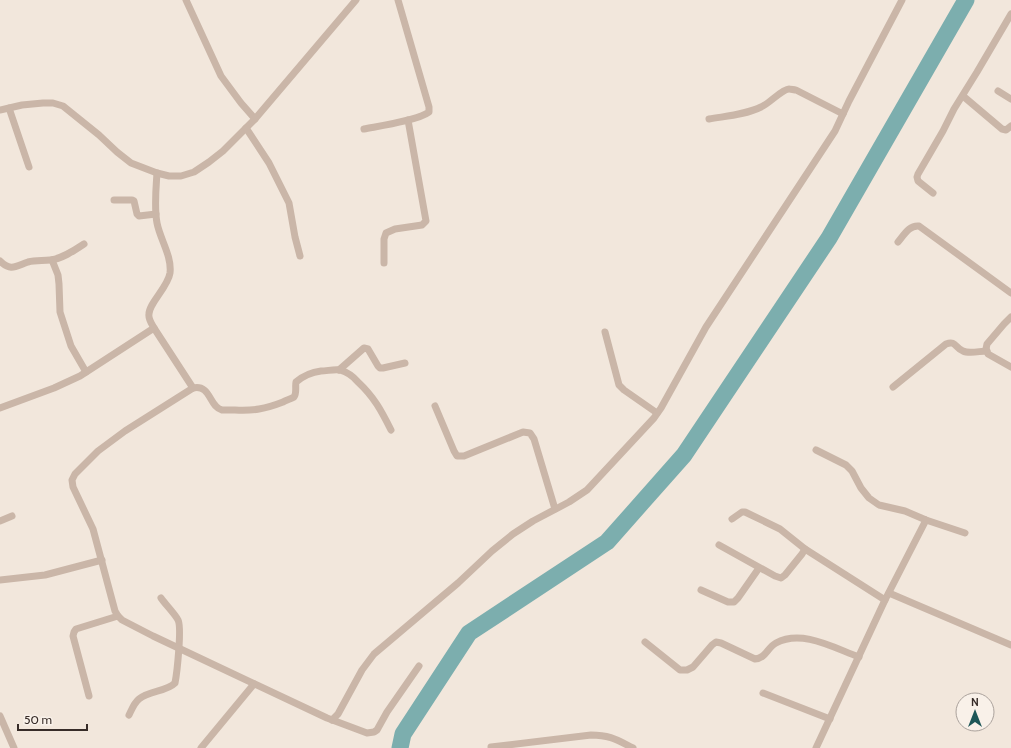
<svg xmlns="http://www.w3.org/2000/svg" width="1011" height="748" viewBox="0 0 1011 748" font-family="Cabin,sans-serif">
	<rect width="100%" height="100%" fill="#f2e7dc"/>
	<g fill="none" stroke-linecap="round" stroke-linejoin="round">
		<polyline stroke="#7caeae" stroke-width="17" points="400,748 403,734 469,633 607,542 684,455 829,238 966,0"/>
		<g stroke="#cab6a8" stroke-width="7">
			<polyline points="186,0 221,76 241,103 255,119"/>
			<polyline points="998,91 1011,99"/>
			<polyline points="963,96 1002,129 1006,130 1011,126"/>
			<polyline points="9,108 29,167"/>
			<polyline points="0,110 22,105 43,103 53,103 63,106 99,135 117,152 131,163 157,173 169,176 181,176 194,172 209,162 223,151 255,119 356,0"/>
			<path d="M709,119C726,116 745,115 761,107C769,104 782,89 789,89C790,89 795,90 796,90L843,114"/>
			<polyline points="246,128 269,163 289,203 295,237 300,256"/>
			<path d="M364,129C379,126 419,120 429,112V107L398,0"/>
			<path d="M157,173C156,189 154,207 157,223C160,239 172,256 170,273C168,287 149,303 149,314C148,319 152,324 154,328L193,388"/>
			<polyline points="933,193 918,181 917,177 918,174 943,131 954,109 977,72 1011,14"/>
			<polyline points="114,200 132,200 134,201 137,214 139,216 156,214"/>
			<path d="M898,242C904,235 909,225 919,226L1011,293"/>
			<polyline points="52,260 58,275 59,284 60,312 71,346 86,372"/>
			<path d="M0,261C11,272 16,266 28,262C36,260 43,261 50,260C62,259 75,250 84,244"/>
			<polyline points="384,263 384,239 386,233 395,229 422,225 426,221 408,120"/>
			<polyline points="1011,317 1004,324 987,344 986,349 988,354 1011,367"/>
			<polyline points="605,332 619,385 624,390 657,413"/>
			<polyline points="339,370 364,348 368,349 378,366 380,368 383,368 405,363"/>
			<path d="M893,387L946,344C956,340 955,348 963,351C969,354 980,351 987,351"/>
			<polyline points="435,406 454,451 457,456 464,456 523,432 530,433 534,439 555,509"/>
			<polyline points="0,408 54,388 80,376 154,328"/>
			<path d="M391,430C381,410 374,397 358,382C353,376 347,372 340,370C334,369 327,371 321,371C313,372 303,376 296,382C295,386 297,393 294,397C291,399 286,400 283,402C265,409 253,411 235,410C231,410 226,410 222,410C209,407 211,384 193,388L125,431L98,451L75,474L72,480L73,487L93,529L115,611L118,616L122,620L153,636L327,718L367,733L374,732L377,730L387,712L419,666"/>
			<polyline points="816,450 846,465 852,471 861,488 869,498 879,505 905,511 926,520 965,533"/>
			<polyline points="732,519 742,512 745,512 780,529 805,549"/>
			<polyline points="0,521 12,516"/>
			<polyline points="719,545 775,576 781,578 785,575 802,554 805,549 885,600"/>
			<polyline points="0,580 45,575 102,560"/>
			<polyline points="701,590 728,602 734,602 738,598 759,568"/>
			<polyline points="889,593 1011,645"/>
			<path d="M645,642L680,670H687L693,667L712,645L716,642L721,643L755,659C766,658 767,648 776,643C802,629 834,648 859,657"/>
			<polyline points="763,693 830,719"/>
			<polyline points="89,696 73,636 74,632 76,629 118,616"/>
			<path d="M129,715C132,709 134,703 139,699C150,690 166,692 175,683C177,673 182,627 178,620C175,614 165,604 161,598"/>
			<polyline points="0,716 14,748"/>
			<polyline points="332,720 338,714 362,670 374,654 458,583 492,551 513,534 533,521 569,502 587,490 654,418 661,408 706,327 835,131 849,101 902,0"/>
			<path d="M491,747L591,735C610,735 617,740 633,748"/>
			<polyline points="201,748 254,684"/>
			<polyline points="816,748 885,600 926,520"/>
		</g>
	</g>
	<g transform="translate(975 712)"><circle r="19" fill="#f9f1e9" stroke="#aba29c"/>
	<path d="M0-3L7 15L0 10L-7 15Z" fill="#1e5758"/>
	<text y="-6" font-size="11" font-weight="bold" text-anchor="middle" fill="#372c28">N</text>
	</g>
	<path d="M18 724v6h69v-6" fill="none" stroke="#372c28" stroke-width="2"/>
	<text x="24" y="724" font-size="12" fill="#372c28" stroke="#f9f1e9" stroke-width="3" paint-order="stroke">50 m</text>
</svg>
